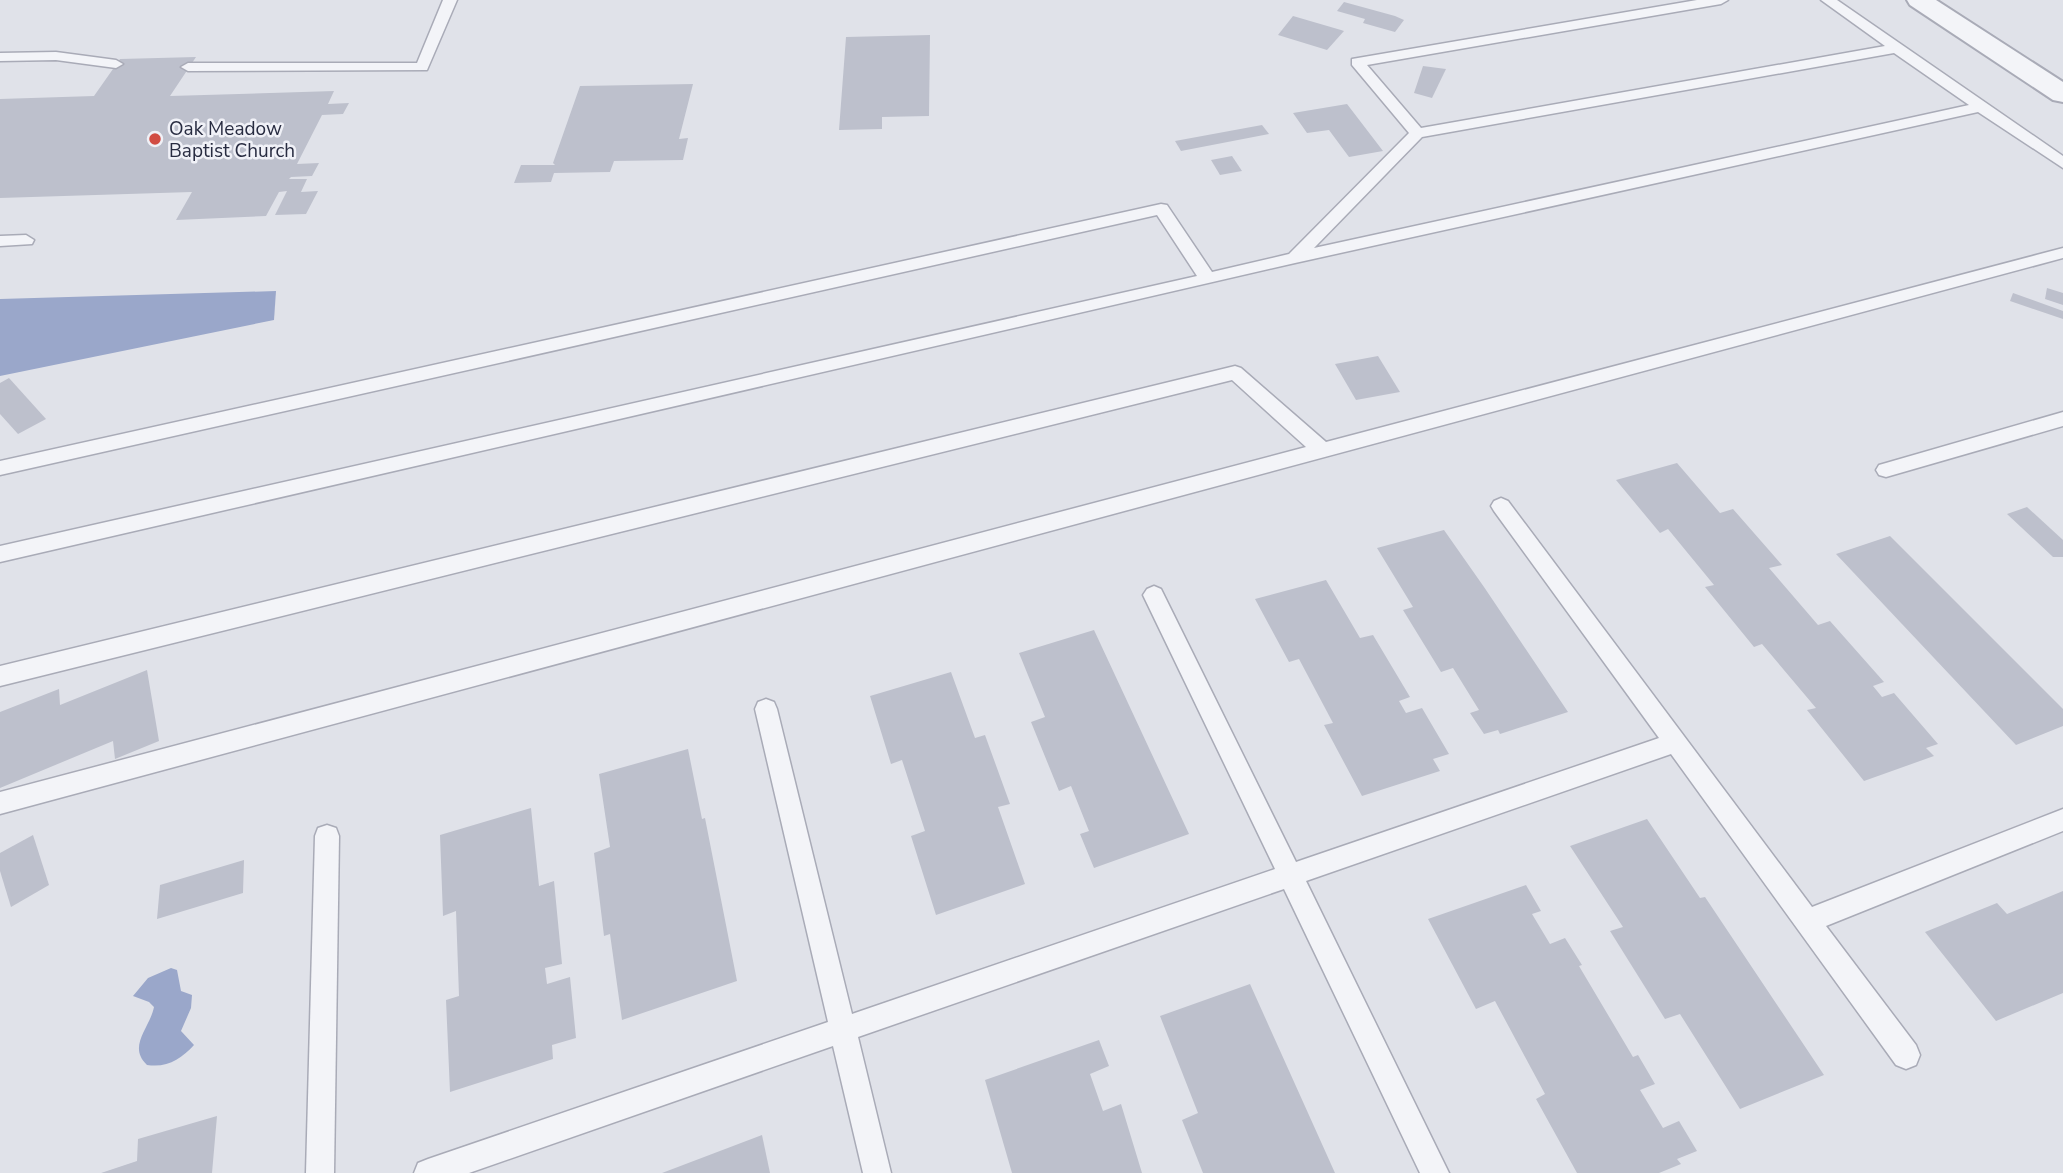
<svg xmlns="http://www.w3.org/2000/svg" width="2063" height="1173" viewBox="0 0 2063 1173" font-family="'Nunito Sans',sans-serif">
	<rect width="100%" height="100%" fill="#e0e2e9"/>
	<g fill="#9aa7ca">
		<polygon points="276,291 274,320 0,376 0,299"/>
		<path d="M171,968L177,970L181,991L192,995L191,1008L181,1031L194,1045C181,1059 168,1068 147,1065C127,1046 150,1028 154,1007L149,1002L133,996L148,978Z"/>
	</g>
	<g fill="#bdc0cc">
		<polygon points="1344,2 1395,16 1404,20 1395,32 1363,23 1365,19 1337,11"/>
		<polygon points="1293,16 1341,30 1344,31 1327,50 1278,35"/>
		<polygon points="930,35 929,116 882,117 882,129 839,130 846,37"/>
		<polygon points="196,57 170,96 334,91 328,104 349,103 343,114 322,115 297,164 319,163 312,176 291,177 289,179 307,179 301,192 318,191 306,214 275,215 287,191 279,192 266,216 176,220 192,192 0,198 0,99 94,96 120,59"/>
		<polygon points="1423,66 1446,69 1432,98 1414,93"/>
		<polygon points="693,84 679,139 688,138 683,160 614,161 610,172 554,173 551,182 514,183 521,165 555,165 553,163 580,86"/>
		<polygon points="1347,104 1383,151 1349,157 1329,130 1307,133 1293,113"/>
		<polygon points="1262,125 1269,134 1181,151 1175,141"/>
		<polygon points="1232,156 1242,171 1220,175 1211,160"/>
		<polygon points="2047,288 2063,293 2063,305 2045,299"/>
		<polygon points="2013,293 2063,311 2063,319 2010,301"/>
		<polygon points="1378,356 1400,392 1356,400 1335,364"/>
		<polygon points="9,378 46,419 18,434 0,414 0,383"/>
		<polygon points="1677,463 1720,513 1733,509 1782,565 1769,568 1818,625 1830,621 1884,682 1873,686 1882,697 1894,693 1938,744 1926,748 1934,756 1864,781 1807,710 1816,708 1762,644 1754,647 1705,587 1714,585 1668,529 1660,533 1616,480"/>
		<polygon points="2027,507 2063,540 2063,557 2053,557 2007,514"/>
		<polygon points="1444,530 1484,587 1568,712 1500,734 1498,730 1484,734 1470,713 1479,710 1453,668 1441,672 1403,610 1413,607 1377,548"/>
		<polygon points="1890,536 2063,709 2063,726 2016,745 1836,554"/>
		<polygon points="1326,580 1360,638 1373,635 1410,697 1399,701 1406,713 1422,708 1449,754 1433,759 1440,771 1362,796 1324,725 1333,723 1299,659 1289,662 1255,599"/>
		<polygon points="1094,630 1189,834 1094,868 1080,834 1089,831 1071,786 1059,791 1031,722 1045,717 1019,653"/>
		<polygon points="147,670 159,741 115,759 113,741 0,788 0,712 59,689 60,705"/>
		<polygon points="951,672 975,738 985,735 1010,804 998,807 1025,884 936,915 911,836 925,831 902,760 891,764 870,696"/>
		<polygon points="688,749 702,819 705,818 737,981 622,1020 610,934 604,936 594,853 610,847 599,774"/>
		<polygon points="531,808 539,886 554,881 562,964 545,968 547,984 570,977 576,1038 552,1045 553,1059 450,1092 446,1000 459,996 456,911 443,916 440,835"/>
		<polygon points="1647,819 1700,898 1705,897 1824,1075 1740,1109 1680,1014 1665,1019 1610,931 1623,927 1570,846"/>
		<polygon points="33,835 49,885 11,907 0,871 0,853"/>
		<polygon points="244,860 243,893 157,919 160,885"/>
		<polygon points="1526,885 1541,911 1532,914 1550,944 1565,938 1582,965 1579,966 1633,1057 1638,1055 1655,1084 1640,1090 1663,1128 1679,1121 1697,1151 1677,1159 1681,1164 1659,1173 1577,1173 1536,1099 1545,1094 1495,1001 1476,1009 1428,919"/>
		<polygon points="2063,891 2063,993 1996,1021 1925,932 1997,903 2007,914"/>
		<polygon points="1250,984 1335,1173 1203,1173 1182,1120 1198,1113 1160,1016"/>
		<polygon points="1099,1040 1109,1066 1090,1074 1103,1111 1121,1104 1142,1173 1012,1173 985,1080"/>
		<polygon points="217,1116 212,1173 101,1173 137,1161 138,1139"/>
		<polygon points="762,1135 770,1173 662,1173"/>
	</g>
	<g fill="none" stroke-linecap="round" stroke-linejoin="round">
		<g stroke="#a9abb7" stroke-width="3">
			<g id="service">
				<polygon points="443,0 457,0 427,70 188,71 181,67 188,63 417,63"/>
				<path d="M1697,0H1728L1721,4L1367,65L1421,128L1885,46L1821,0H1837L2063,156V168L1978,112L1295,263L0,562V546L1197,276L1157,215L0,475V461L1161,204L1167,205L1212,272L1289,254L1409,133L1352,65V59ZM1894,53L1969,105L1314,248L1422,137Z"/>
				<polygon points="56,52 116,60 123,64 116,68 56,60 0,61 0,53"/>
				<polygon points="26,235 34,240 32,244 0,246 0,236"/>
				<polygon points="2063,248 2063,258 0,814 0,792 1306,447 1232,380 0,686 0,666 1235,366 1241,368 1326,442"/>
				<polygon points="2063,412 2063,426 1886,477 1879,475 1876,470 1879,465 1886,463"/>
				<polygon points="1501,498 1508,501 1812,907 2063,809 2063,831 1826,926 1916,1045 1920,1055 1916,1065 1906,1069 1896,1065 1671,754 1306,881 1449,1173 1420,1173 1284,889 858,1037 891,1173 863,1173 833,1046 469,1173 414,1173 418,1163 428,1159 828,1022 755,709 758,702 766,699 774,702 777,709 852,1014 1275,869 1143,595 1147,589 1154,586 1161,589 1296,862 1659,738 1494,511 1491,506 1494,501"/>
				<polygon points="327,825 336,828 339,836 334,1173 306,1173 315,836 318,828"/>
			</g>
		</g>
		<g stroke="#a9abb7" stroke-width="4">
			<polygon id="tertiary" points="1907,0 1936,0 2063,82 2063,102 2053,100 1910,5"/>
		</g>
		<use href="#service" fill="#f3f4f8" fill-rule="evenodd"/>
		<use href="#tertiary" fill="#f3f4f8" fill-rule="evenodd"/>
	</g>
	<circle fill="#d14c43" stroke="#f0f1f7" stroke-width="2.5" cx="155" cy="139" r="7"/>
	<g text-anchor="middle" stroke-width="5" stroke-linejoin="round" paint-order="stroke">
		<g font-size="19" fill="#282c41" stroke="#f0f1f7" text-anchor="start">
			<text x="169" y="135">Oak Meadow<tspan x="169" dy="22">Baptist Church</tspan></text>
		</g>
	</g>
</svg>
